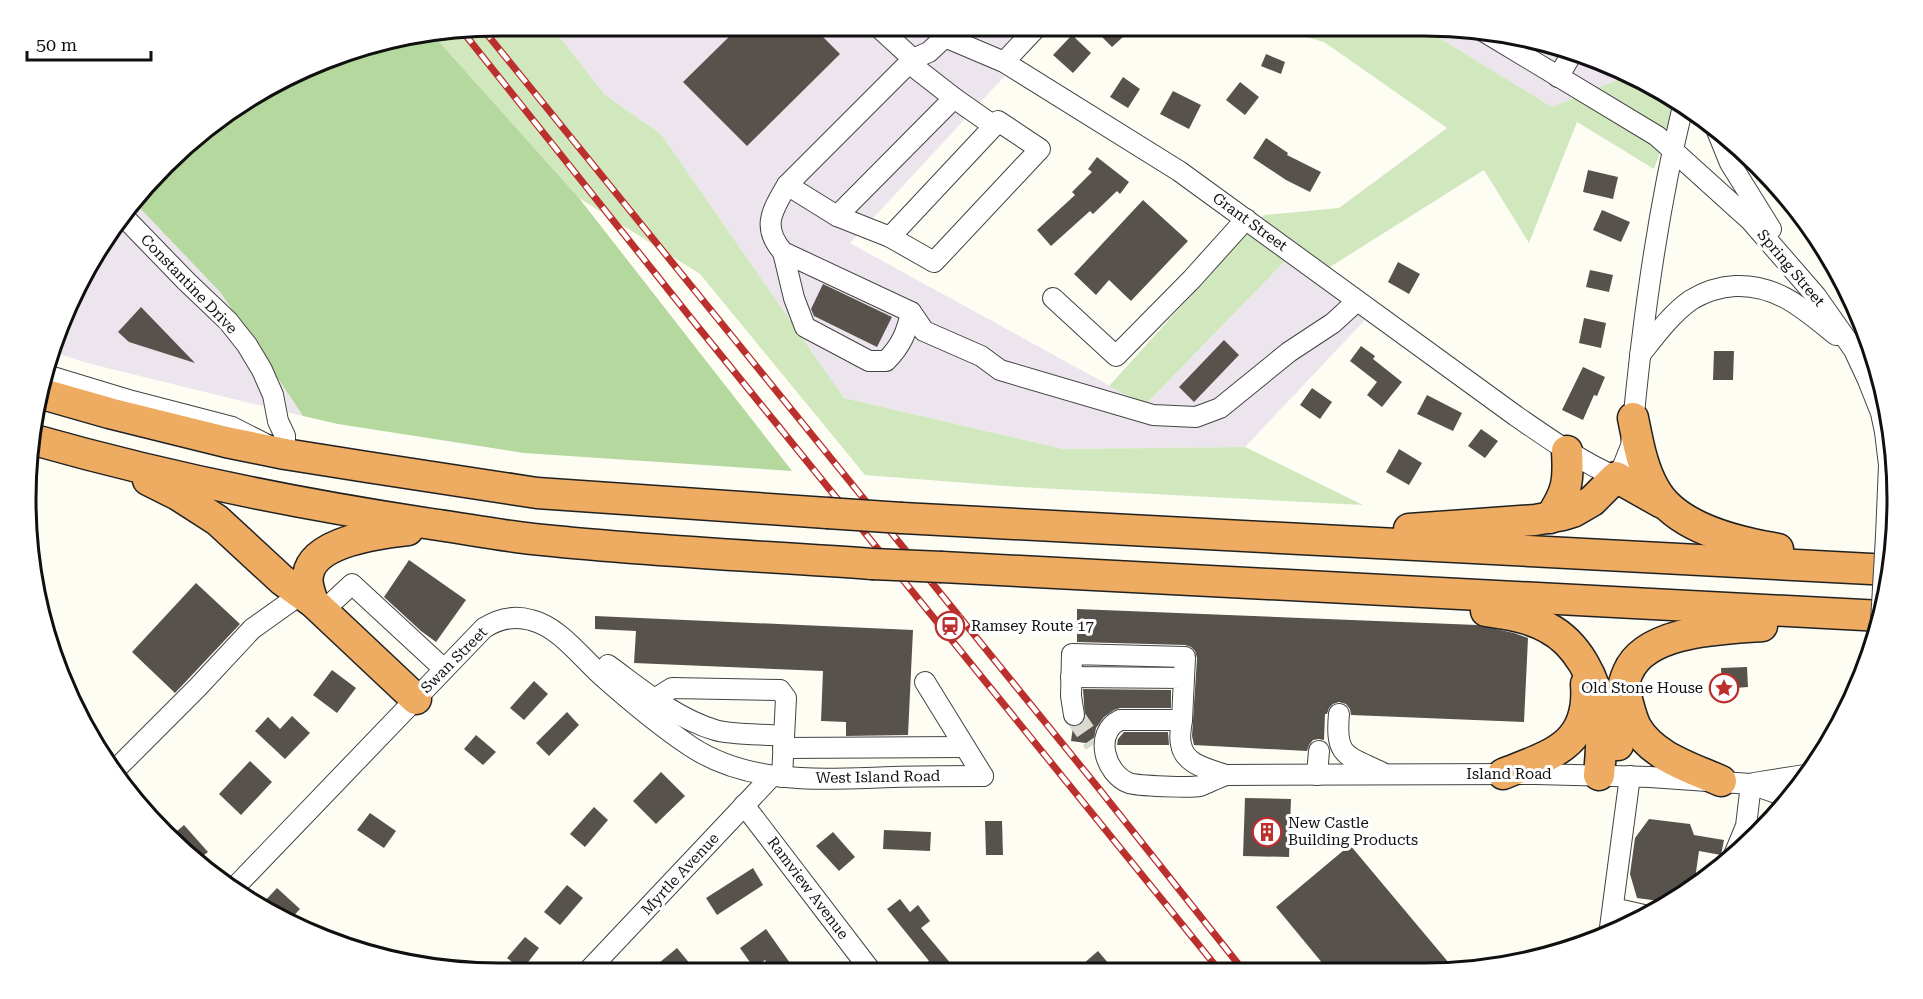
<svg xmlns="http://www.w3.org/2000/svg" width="1923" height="999" viewBox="0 0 1923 999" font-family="'Roboto Serif',serif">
	<rect width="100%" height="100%" fill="#fefdf4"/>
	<g fill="#ede5ee">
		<polygon points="551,26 1051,26 850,243 1145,405 1289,257 1365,320 1245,447 1063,449 844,398 661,134 605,95"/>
		<polygon points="1420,26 1454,26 1547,42 1631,74 1552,107"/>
		<polygon points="136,204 221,293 303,416 91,364 53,352 105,236"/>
		<polygon points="1796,209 1834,263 1854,306"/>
	</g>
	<g fill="#d1e8be">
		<polygon points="500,26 551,26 605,95 661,134 844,398 1063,449 1245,447 1363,505 1019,487 865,475 700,274 579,198 434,36"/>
		<polygon points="1267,26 1420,26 1552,107 1631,74 1678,102 1654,169 1577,122 1529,243 1484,170 1314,277 1289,257 1145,405 1109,386 1264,215 1339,208 1447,128 1324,42"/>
	</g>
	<polygon fill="#b4d89e" points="434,36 579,198 792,471 524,453 338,424 303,416 221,293 136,204 211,124 347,51"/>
	<g fill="#58524d">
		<polygon points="740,26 812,26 840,54 747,146 683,82"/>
		<polygon points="1107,26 1135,26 1112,47 1099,34"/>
		<polygon points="1072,35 1091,53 1073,73 1053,55"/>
		<polygon points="1266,54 1285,62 1281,74 1261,66"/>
		<polygon points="1123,77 1140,89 1128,108 1110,97"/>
		<polygon points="1240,82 1259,97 1245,115 1226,100"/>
		<polygon points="1173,91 1201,105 1189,129 1160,114"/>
		<polygon points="1266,138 1288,153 1287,155 1321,172 1310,192 1286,180 1253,158"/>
		<polygon points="1097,157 1129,182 1120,194 1117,191 1093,214 1090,211 1051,246 1037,230 1075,195 1072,192 1092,172 1088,169"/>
		<polygon points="1588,170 1618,177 1613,199 1583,192"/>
		<polygon points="1143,200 1188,241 1131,301 1109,280 1096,295 1074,274"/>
		<polygon points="1602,210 1630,222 1621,242 1593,230"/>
		<polygon points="1398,262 1420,274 1409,294 1388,282"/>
		<polygon points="1590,270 1613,275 1609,292 1586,287"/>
		<polygon points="823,284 892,317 877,347 814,316 811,309"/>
		<polygon points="141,307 195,363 129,342 118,332"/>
		<polygon points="1584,318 1606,323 1601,348 1579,343"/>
		<polygon points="1224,340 1239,355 1194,402 1179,387"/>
		<polygon points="1361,346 1375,356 1373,359 1402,382 1382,407 1367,395 1377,382 1350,361"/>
		<polygon points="1714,351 1734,351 1733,380 1713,380"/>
		<polygon points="1583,367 1605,377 1597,396 1594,395 1583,420 1562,410"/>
		<polygon points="1312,388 1332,402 1320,419 1300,405"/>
		<polygon points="1427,395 1462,413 1453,431 1417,414"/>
		<polygon points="1481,429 1498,441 1485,458 1468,446"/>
		<polygon points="1399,449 1422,463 1409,485 1386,472"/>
		<polygon points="409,560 466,600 436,642 421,631 384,597"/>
		<polygon points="196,583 240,624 175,693 132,652"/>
		<polygon points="1077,609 1477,625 1514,633 1528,638 1524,722 1351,715 1350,709 1346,704 1339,702 1333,704 1329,708 1327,714 1325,714 1324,740 1319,739 1313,740 1309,745 1307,751 1194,745 1192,736 1197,658 1195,651 1191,647 1185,645 1077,642"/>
		<polygon points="595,616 913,630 908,735 846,736 846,722 821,721 823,671 634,663 636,631 595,629"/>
		<polygon points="1747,667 1748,687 1722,689 1721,668"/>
		<polygon points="332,670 356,688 337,713 313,695"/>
		<polygon points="534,681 548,694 524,720 510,708"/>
		<polygon points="1083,689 1171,690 1171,708 1120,708 1114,710 1104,717 1096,728 1093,744 1071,741 1073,727 1081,725 1085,719"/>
		<polygon points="567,712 579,725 549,756 536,743"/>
		<polygon points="292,716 310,733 285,759 255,731 268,717 280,729"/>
		<polygon points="1124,732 1168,732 1169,745 1117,745 1118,739"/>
		<polygon points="476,735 496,752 483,765 464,749"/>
		<polygon points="250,761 272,782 241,815 219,794"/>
		<polygon points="661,772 685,796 656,824 633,801"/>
		<polygon points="1245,798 1291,799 1289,857 1243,856"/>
		<polygon points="594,807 608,820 585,847 570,834"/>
		<polygon points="370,813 396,831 384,848 357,830"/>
		<polygon points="1649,819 1690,824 1694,835 1724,840 1721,855 1699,851 1694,886 1666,902 1637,898 1630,874 1635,838"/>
		<polygon points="985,821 1002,821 1003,855 986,855"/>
		<polygon points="184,825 208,852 199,859 169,838"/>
		<polygon points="884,830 931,832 930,851 883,849"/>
		<polygon points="833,832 855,857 839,871 816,846"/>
		<polygon points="1350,845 1454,969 1328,970 1276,907"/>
		<polygon points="753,868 763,885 717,915 706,898"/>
		<polygon points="567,885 583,898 560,925 544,912"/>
		<polygon points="277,888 300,909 287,923 262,904"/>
		<polygon points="900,899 910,912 918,905 930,921 921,928 957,971 932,971 926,963 929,961 887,909"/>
		<polygon points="766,929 790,963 778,972 773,972 765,960 754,968 740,948"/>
		<polygon points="525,937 539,948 522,970 507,958"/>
		<polygon points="677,948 691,965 683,972 648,972"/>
		<polygon points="1098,951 1115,971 1075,971"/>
	</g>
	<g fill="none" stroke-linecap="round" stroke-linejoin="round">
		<polyline stroke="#dad9d2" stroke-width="20" stroke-dasharray="20 10" stroke-linecap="butt" points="1074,715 1094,744"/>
		<g stroke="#434343" stroke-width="22">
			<g id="minor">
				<path d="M877,26L913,59L929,52L945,37L1004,62L1179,171L1516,416C1548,438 1580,461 1616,477L1623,466L1631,446C1641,332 1656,217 1683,106"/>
				<polyline points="1483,31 1657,136 1750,220 1816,296 1854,350 1868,380 1881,413 1885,432 1889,465 1886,536"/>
				<polyline points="1004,62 1038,26"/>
				<polyline points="909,63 954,98 837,216 787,185 913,59"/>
				<polyline points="1558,77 1573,52"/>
				<polyline points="1715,126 1730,163 1771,229"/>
				<path d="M787,185C772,211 761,227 783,252L911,312L924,331L981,356L1000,370L1153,415L1196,417L1220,408L1289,352L1333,323L1357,301"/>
				<polyline points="837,216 890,237 994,126 954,98"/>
				<polyline points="890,237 934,262 1040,149 998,121 994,126"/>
				<path d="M783,252L794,298L805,327L869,361H886C901,346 907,332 911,312"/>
				<polyline points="1053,298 1116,356 1192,279 1246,219"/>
				<path d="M1640,355C1655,336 1671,314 1691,300C1704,292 1719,287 1735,286C1777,284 1805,310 1836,335"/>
				<polyline points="43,374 132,401 232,427 285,454 285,436 278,421 273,395 262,370 247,345 228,321 187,282 124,217"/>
				<polyline points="323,611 352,584 444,669"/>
				<path d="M608,665C641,689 675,718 715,730C731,735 765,734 784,736"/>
				<polyline points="1071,677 1184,678 1182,720"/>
				<polyline points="925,682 983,776"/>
				<polyline points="645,705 672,688 780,690 786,698 782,777"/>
				<path d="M1339,714C1335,757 1346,755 1381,772"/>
				<polyline points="1074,715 1071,696 1072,654 1185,657 1184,678"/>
				<polyline points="783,748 965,747"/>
				<polyline points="117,768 198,687 252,629 301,594"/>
				<path d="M1226,775C1217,778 1208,783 1200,786C1191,788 1137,786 1129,783C1105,774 1093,733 1120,720H1182C1181,727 1179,737 1181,744C1184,765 1209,769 1226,775L1536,774L1650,777L1751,784L1790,798"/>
				<polyline points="1317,775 1319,751"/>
				<polyline points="1754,783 1805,775"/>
				<polyline points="744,805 871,971"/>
				<polyline points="1734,855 1746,826 1751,784"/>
				<path d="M236,886L484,628C498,619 513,615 531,620C559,627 580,656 601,675C629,700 659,725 690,746C750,786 824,779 893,777C923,776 953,776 983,776"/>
				<polyline points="1613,908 1644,915"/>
				<polyline points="1609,935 1630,776"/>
				<polyline points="587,972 772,776"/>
			</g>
		</g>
		<g stroke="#212121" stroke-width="33">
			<g id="highway">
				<polyline points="39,393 109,413 226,442 285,454 367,467 537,493 827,513"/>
				<path d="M1633,418C1638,442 1642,467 1654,488C1675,528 1737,542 1778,549"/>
				<path d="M31,439C161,476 292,503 425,523C461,528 497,535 533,539C645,551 759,556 872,564"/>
				<polyline points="148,480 178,495 217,520 282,580 313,602 416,699"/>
				<polyline points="902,518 1890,570"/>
				<path d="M1550,518C1567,492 1569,482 1567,451"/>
				<polyline points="1409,529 1535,520 1563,515 1573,512 1592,501 1616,477 1662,503"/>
				<polyline points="942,567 1882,616"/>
				<path d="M313,602C310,593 306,584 308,575C313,541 381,533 408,530"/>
				<path d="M1486,611C1507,614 1529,617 1548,628C1577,643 1596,679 1600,711C1603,732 1601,754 1599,775"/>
				<path d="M1626,696C1629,706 1631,717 1636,727C1653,757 1692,768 1721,781"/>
				<path d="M1618,745C1620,722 1618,694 1628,672C1646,630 1723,629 1762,626"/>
				<path d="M1503,774C1550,755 1591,746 1586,684"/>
			</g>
		</g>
		<use href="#minor" stroke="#fff" stroke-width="20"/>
		<use href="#highway" stroke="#eeab62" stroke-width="30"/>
		<g stroke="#bb2f2d" stroke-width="7">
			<g id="rail">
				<polyline points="482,28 1100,790 1243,970"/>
				<polyline points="463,32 694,322 1219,970"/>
			</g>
		</g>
		<use href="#rail" stroke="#fff" stroke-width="4.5" stroke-dasharray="14" stroke-linecap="butt"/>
		<g stroke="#434343" stroke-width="22" stroke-linecap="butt">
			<polyline id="minor-bridge" points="1881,622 1886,536"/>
		</g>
		<g stroke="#212121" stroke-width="33" stroke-linecap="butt">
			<g id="highway-bridge">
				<polyline points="827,513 902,518"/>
				<polyline points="872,564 942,567"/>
			</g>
		</g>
		<use href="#minor-bridge" stroke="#fff" stroke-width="20"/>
		<use href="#highway-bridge" stroke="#eeab62" stroke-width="30"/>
	</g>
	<defs>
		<g id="station-ring" transform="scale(1.5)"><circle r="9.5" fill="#fff" stroke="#bb2f2d" stroke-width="1.5"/><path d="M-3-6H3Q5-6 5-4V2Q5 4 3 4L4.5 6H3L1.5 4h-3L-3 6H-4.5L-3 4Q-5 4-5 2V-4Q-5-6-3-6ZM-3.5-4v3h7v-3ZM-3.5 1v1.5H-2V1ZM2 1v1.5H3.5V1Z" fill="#bb2f2d"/></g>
		<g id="sight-ring" transform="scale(1.5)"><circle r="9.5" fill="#fff" stroke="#bb2f2d" stroke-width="1.5"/><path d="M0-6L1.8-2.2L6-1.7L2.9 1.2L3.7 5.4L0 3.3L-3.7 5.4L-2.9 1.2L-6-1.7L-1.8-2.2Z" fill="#bb2f2d"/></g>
		<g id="building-ring" transform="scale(1.5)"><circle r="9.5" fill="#fff" stroke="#bb2f2d" stroke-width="1.5"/><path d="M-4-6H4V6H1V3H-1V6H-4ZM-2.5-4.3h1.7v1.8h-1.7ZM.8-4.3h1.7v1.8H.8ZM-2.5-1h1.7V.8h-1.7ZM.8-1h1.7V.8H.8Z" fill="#bb2f2d"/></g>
	</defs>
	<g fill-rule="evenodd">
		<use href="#station-ring" x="950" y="626"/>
		<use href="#sight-ring" x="1724" y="688"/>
		<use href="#building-ring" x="1267" y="832"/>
	</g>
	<g text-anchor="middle" stroke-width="6" stroke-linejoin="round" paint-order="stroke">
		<g font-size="15" fill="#101010" stroke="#fff">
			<text transform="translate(1250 222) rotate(36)" y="5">Grant Street</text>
			<text transform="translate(1791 268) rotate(50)" y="5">Spring Street</text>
			<text transform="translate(189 284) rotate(46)" y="5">Constantine Drive</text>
			<text transform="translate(454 660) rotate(-45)" y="5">Swan Street</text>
			<text x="1509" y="779">Island Road</text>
			<text transform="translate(878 777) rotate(-1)" y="5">West Island Road</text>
			<text transform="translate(680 874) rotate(-47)" y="5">Myrtle Avenue</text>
			<text transform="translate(808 888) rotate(53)" y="5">Ramview Avenue</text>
		</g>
		<g font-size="15" fill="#101010" stroke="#fff" text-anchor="start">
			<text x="971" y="631">Ramsey Route 17</text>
			<text x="1703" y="693" text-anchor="end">Old Stone House</text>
			<text x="1288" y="828">New Castle<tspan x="1288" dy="17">Building Products</tspan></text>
		</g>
	</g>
	<path d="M0 0H1923V999H0ZM499 36H1424A463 463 0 0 1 1887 499V500A463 463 0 0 1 1424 963H499A463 463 0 0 1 36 500V499A463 463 0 0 1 499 36Z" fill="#fff" fill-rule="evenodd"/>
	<path fill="none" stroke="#101010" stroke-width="3" d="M499 36H1424A463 463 0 0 1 1887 499V500A463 463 0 0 1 1424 963H499A463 463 0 0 1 36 500V499A463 463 0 0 1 499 36Z"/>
	<path d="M27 51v9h124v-9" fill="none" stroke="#101010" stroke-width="3"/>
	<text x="36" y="51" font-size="18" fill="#101010" stroke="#ffffff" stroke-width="4.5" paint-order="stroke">50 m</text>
</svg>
